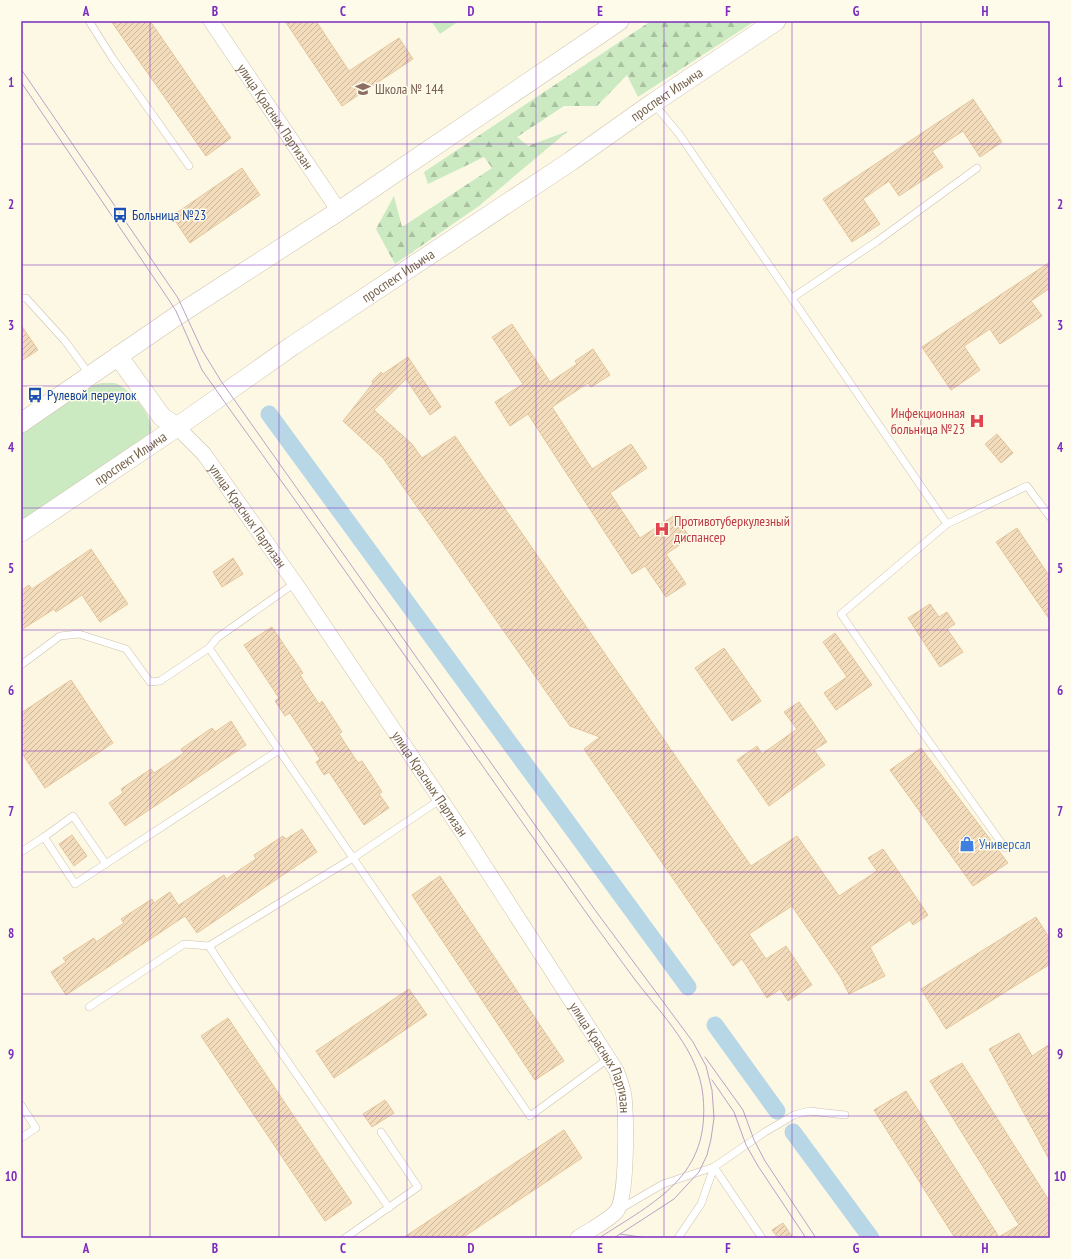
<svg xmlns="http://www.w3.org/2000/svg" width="1071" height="1259" viewBox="0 0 1071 1259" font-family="'PT Sans Narrow',sans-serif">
	<defs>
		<pattern id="forest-firs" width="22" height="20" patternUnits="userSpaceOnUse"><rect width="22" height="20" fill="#cbeac2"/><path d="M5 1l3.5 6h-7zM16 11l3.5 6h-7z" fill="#a9c1a0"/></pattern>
		<pattern id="building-hatch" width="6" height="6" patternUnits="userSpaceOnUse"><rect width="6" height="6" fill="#f2dcbc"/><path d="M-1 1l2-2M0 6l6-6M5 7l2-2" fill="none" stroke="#c9b69b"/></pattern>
	</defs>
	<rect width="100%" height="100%" fill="#fcf8e4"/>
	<polygon fill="url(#forest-firs)" points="651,21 755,21 638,97 627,75 597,106 564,106 517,137 528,146 568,131 479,206 395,264 376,229 394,196 402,227 492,168 484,157 428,184 424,172"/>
	<g fill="#cbeac2">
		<polygon points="431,21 459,21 440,34"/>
		<path d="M101,383C105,383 110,383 114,383C128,386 155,417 151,432C150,434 148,438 147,440L21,522V432L88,387Z"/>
	</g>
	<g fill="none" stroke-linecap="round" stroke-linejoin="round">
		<g stroke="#b8d7e6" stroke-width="17">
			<polyline points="269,414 688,987"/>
			<polyline points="715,1025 777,1111"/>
			<polyline points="793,1132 871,1238"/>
		</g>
	</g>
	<g fill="url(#building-hatch)" stroke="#e5c69c">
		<polygon points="111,21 150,21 231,138 206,156"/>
		<polygon points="285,21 316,21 349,71 399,38 413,59 342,106"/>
		<polygon points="973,99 1002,142 980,157 963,131 932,151 943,167 899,196 889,181 863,199 880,224 852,242 823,199"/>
		<polygon points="242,168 260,195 190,243 172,216"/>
		<polygon points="1050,262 1050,288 1031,301 1042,316 1000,344 990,329 964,346 980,370 951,390 922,347"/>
		<polygon points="512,324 550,382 577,364 575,361 593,349 610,375 591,387 588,383 552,407 592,469 631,444 647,468 610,493 640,538 675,515 690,538 666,554 686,584 666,597 645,566 632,574 528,414 510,426 495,402 523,384 492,337"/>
		<polygon points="21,325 38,350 21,361"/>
		<polygon points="408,357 441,407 430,415 406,379 374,410 412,444 422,458 455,436 751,866 797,836 839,896 877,871 868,858 883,849 928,915 913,925 910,920 870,947 885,976 849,994 841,978 792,906 749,934 766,959 786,946 812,985 788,1001 780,989 767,998 742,959 733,966 584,749 600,737 570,726 383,458 343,421 373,383 372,381 381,372 383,374"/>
		<polygon points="997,434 1013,453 1001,463 985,444"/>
		<polygon points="1017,528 1050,577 1050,620 996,542"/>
		<polygon points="91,549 128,604 100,622 82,595 56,612 54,609 21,630 21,591 29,585 32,589"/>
		<polygon points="233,558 243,574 222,587 213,572"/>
		<polygon points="930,604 939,617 947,612 955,624 947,629 963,652 940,667 908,618"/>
		<polygon points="272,627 303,673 300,675 319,704 322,701 342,732 339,734 358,763 362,761 382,792 379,794 389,808 364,825 329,772 324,775 316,762 320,759 290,713 285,716 275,701 279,698 244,645"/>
		<polygon points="835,633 872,685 836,710 824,693 847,677 823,642"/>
		<polygon points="724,648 761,701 732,721 695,668"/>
		<polygon points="71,680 113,743 45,788 21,752 21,713"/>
		<polygon points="799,702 827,742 814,750 825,765 769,806 737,760 757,746 762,754 797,729 784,712"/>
		<polygon points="231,721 246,745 125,826 109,803 123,793 121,789 151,769 154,773 184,753 181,749 212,728 215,732"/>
		<polygon points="921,748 1008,863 973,886 890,770"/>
		<polygon points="302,829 317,852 197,933 185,916 66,995 51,972 66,962 63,958 94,938 96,942 124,923 121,919 152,899 154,903 170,892 180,908 179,905 224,875 226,879 256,859 254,855 283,836 286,839"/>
		<polygon points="72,835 87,856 74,866 59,844"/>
		<polygon points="440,876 564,1061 535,1080 412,895"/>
		<polygon points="1036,917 1050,939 1050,964 946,1029 921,989"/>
		<polygon points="409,989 427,1015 334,1078 316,1051"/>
		<polygon points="228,1018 352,1203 325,1221 201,1036"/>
		<polygon points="1019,1033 1032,1056 1050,1044 1050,1161 989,1049"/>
		<polygon points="962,1063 1050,1202 1050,1238 955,1238 874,1110 906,1091 999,1237 1019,1225 930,1081"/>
		<polygon points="385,1100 394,1113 372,1127 363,1114"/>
		<polygon points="564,1130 582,1158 462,1238 403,1238"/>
		<polygon points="783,1223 793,1238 778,1238 772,1230"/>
	</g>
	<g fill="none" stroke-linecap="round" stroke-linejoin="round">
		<g stroke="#cec1aa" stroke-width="8">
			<g id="service">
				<polyline points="89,21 113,59 189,166"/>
				<polyline points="654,104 679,134 947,524 841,614 918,726 1005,848"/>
				<polyline points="21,298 26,298 65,341 90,375"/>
				<polyline points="792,298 876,242 977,168"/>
				<polyline points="947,524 1027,486 1050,517"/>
				<polyline points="295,583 217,638 209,648 530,1116 609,1058"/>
				<polyline points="21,665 60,636 79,634 126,649 150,682 160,681 209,648"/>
				<polyline points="44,837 73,816 106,864"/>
				<polyline points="21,852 44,837 75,884 279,750"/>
				<polyline points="209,946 234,984 389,1208"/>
				<polyline points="89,1007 184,944 209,946 353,858 441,799"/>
				<polyline points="21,1105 36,1128 21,1138"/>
				<polyline points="714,1167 762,1238"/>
				<polyline points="620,1209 663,1184 714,1167 765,1132 794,1115 809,1111 845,1115"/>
				<polyline points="345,1238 418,1187 381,1132"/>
				<polyline points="678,1238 701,1204 714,1167"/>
			</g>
		</g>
		<g stroke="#cec1aa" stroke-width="16">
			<g id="minor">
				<path id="s1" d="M211,21L339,211"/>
				<path id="s2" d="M177,427L204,454L295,583L463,833L616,1070C619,1078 623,1088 624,1096C626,1116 628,1199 616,1212C606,1222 590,1230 578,1238"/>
			</g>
		</g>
		<g stroke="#cec1aa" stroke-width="20">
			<g id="tertiary">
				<polyline points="118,356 162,417 177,427"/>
				<polyline points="21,423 178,315 339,211 619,21"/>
				<path id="s3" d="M21,532L177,427L292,346L571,161L653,103L776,21"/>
			</g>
		</g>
		<use href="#service" stroke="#fff" stroke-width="7"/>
		<use href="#minor" stroke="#fff" stroke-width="15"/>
		<use href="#tertiary" stroke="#fff" stroke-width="19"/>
		<g stroke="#bca2c6" stroke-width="1">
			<polyline points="21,69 178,298 202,350 221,381 595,910 693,1042 706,1066 712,1090 714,1118 711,1139 707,1155 699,1172 674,1199 614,1238"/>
			<path d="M21,82L169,300L176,311L202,370C241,426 282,481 321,537C409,661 497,787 585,911C602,935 619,958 636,981C662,1015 699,1051 703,1096C711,1176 656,1201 599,1238"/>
			<polyline points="705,1057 743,1110 754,1140 765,1161 816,1238"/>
			<polyline points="712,1080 734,1112 746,1145 758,1166 806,1238"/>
			<polyline points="620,1234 647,1238"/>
		</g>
	</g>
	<path fill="none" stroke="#7b2cbf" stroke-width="1" stroke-opacity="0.55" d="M150,21V1238M279,21V1238M407,21V1238M536,21V1238M664,21V1238M792,21V1238M921,21V1238M21,144H1050M21,265H1050M21,386H1050M21,508H1050M21,630H1050M21,751H1050M21,872H1050M21,994H1050M21,1116H1050"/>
	<defs>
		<g id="school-bare" transform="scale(1.2)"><path d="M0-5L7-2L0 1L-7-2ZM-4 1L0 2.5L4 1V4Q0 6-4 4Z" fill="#8d6e63" stroke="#fffbea" stroke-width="2.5" paint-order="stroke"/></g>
		<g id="bus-bare" transform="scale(1.2)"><path d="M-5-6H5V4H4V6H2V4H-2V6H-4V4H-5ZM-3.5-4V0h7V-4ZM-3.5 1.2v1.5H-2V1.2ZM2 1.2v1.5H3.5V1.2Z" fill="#1a4fb4" stroke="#fffbea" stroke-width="2.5" paint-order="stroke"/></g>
		<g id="hospital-bare" transform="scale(1.2)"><path d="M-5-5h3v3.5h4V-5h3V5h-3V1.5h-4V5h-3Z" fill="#e0444e" stroke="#fffbea" stroke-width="2.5" paint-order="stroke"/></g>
		<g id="shop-bare" transform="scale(1.2)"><path d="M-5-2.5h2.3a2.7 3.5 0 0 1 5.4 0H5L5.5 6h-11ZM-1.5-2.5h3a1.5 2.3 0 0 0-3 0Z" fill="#3f7fe0" stroke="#fffbea" stroke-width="2.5" paint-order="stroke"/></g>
	</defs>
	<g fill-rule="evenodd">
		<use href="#school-bare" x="363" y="89"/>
		<use href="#bus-bare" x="120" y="215"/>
		<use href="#bus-bare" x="35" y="395"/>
		<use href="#hospital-bare" x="977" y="421"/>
		<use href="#hospital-bare" x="662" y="529"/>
		<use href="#shop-bare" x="967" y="844"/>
	</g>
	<g text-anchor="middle" stroke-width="3" stroke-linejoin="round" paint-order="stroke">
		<g font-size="14" fill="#785e54" stroke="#fffbea" text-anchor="start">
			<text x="375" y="94">Школа № 144</text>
		</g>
		<g font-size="14" fill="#756149" stroke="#fffbea">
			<text dy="5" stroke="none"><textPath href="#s3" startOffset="780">проспект Ильича</textPath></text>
			<text dy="5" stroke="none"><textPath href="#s1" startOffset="115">улица Красных Партизан</textPath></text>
			<text dy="5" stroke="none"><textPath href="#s3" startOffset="456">проспект Ильича</textPath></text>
			<text dy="5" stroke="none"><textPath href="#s3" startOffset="132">проспект Ильича</textPath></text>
			<text dy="5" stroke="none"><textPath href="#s2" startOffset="114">улица Красных Партизан</textPath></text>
			<text dy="5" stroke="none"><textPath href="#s2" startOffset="438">улица Красных Партизан</textPath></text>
			<text dy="5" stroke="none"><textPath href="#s2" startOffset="762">улица Красных Партизан</textPath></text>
		</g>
		<g font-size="14" fill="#164399" stroke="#fffbea" text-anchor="start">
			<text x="132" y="220">Больница №23</text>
			<text x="47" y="400">Рулевой переулок</text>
		</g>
		<g font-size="14" fill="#be3a42" stroke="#fffbea" text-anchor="end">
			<text x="965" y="418">Инфекционная<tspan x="965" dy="16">больница №23</tspan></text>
			<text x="674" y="526" text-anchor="start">Противотуберкулезный<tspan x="674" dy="16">диспансер</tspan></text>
		</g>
		<g font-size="14" fill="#366cbe" stroke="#fffbea" text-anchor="start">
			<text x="979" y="849">Универсал</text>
		</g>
	</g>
	<rect width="1071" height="1259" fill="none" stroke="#fffbea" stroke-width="44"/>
	<rect x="22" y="22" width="1027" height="1215" fill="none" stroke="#7b2cbf" stroke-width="1.5"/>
	<g font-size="13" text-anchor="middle" font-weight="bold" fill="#7b2cbf">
		<text x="86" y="16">A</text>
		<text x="215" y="16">B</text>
		<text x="343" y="16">C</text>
		<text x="471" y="16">D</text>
		<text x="600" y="16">E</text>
		<text x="728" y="16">F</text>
		<text x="856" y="16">G</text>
		<text x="985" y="16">H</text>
		<text x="11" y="87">1</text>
		<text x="1060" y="87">1</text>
		<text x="11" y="209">2</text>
		<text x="1060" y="209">2</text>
		<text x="11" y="330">3</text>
		<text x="1060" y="330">3</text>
		<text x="11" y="452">4</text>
		<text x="1060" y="452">4</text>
		<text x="11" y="573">5</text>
		<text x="1060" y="573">5</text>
		<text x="11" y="695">6</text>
		<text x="1060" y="695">6</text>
		<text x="11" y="816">7</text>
		<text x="1060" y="816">7</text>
		<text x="11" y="938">8</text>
		<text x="1060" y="938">8</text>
		<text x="11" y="1059">9</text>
		<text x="1060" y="1059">9</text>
		<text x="11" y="1181">10</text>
		<text x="1060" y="1181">10</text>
		<text x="86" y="1253">A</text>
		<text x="215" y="1253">B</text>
		<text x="343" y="1253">C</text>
		<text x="471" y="1253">D</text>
		<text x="600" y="1253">E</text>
		<text x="728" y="1253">F</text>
		<text x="856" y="1253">G</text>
		<text x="985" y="1253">H</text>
	</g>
</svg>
